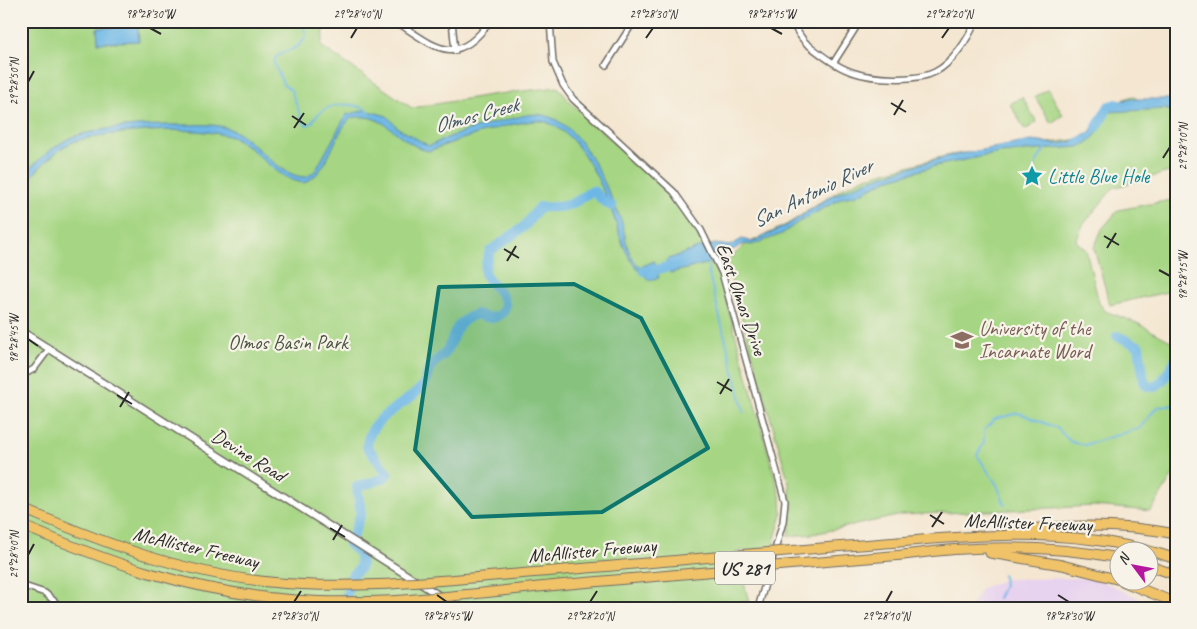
<svg xmlns="http://www.w3.org/2000/svg" width="1197" height="629" viewBox="0 0 1197 629" font-family="Caveat,sans-serif">
	<rect width="100%" height="100%" fill="#f7f3e8"/>
	<filter id="ink" filterUnits="userSpaceOnUse"><feTurbulence type="fractalNoise" baseFrequency=".02" numOctaves="2"/><feDisplacementMap in="SourceGraphic" scale="10" xChannelSelector="R" yChannelSelector="G"/><feConvolveMatrix kernelMatrix="1 2 1 2 8 2 1 2 1" color-interpolation-filters="sRGB"/></filter>
	<filter id="wash" filterUnits="userSpaceOnUse"><feTurbulence type="fractalNoise" baseFrequency=".0096" numOctaves="4" result="noise"/><feDisplacementMap in="SourceGraphic" scale="20" xChannelSelector="R" yChannelSelector="G"/><feGaussianBlur stdDeviation="1.12" result="paint"/><feColorMatrix in="noise" values="0 0 0 0 0 0 0 0 0 0 0 0 0 0 0 0 0 1.4 0 .05"/><feComposite in="paint" operator="in"/></filter>
	<g filter="url(#wash)">
		<rect width="100%" height="100%" fill="#f4e6d0"/>
		<polygon fill="#e7d2ef" points="1095,578 1160,608 969,608 982,588 1006,579"/>
		<g fill="#a6d683" stroke="#688057">
			<polygon points="21,21 326,21 321,46 412,108 490,95 558,87 571,103 671,195 700,235 720,278 781,499 782,514 772,549 736,552 749,602 677,603 673,608 21,608"/>
			<polygon points="1048,89 1063,115 1051,123 1035,97"/>
			<path d="M1133,96L1138,100L1176,99V170L1113,188L1083,225L1076,241L1086,250L1099,303L1105,311L1137,323L1176,344V470L1151,511L1094,506L902,515L813,534L788,536L792,511L789,483L726,262L746,244L786,225L843,188L866,177L949,155L1081,139C1106,130 1102,121 1116,102Z"/>
			<polygon points="1022,97 1037,122 1025,130 1010,104"/>
			<polygon points="1171,200 1176,218 1176,290 1110,305 1094,248 1102,229 1118,210"/>
		</g>
		<g fill="#6db7e6" stroke="#4c7188">
			<polygon points="138,26 139,41 98,43 97,28"/>
			<polygon points="1132,99 1176,99 1176,112 1164,109 1108,112 1108,102"/>
			<path d="M365,110L387,116L398,128L429,146C452,135 473,128 498,122C512,119 529,112 543,115C582,123 605,184 619,215C627,232 624,256 641,267L654,261L659,278L649,280C623,257 623,243 612,212C600,181 580,134 546,122C526,115 450,143 429,151C398,145 387,110 351,118C331,137 331,171 304,183C273,179 258,147 231,137C197,125 110,131 76,141C57,147 32,174 21,191V178C32,165 59,141 75,136C110,126 144,125 181,125C197,125 215,123 230,129C255,140 281,179 307,177L316,170L346,115Z"/>
			<path d="M1103,111C1105,127 1094,141 1079,147L1000,153L935,166L887,180L857,195L842,198L797,223L782,234L752,245L743,244L710,263L670,273L666,260L701,247L715,244L730,246L742,239L752,242L786,226L832,196L869,180L920,164L949,156L1031,141L1058,144L1073,141L1090,132Z"/>
		</g>
		<g fill="none" stroke-linecap="round" stroke-linejoin="round">
			<g stroke="#6db7e6" stroke-width="2">
				<path d="M302,21L306,36C297,53 286,48 275,58L274,63L283,84L291,90L302,120L306,125L312,123C322,102 352,100 370,112"/>
				<polyline points="1032,176 1037,161 1045,149"/>
				<polyline points="709,261 708,271 744,412"/>
				<polyline points="1005,505 997,485 977,455 984,443 984,430 995,419 1019,413 1057,428 1071,442 1085,445 1140,428 1157,407 1176,405"/>
				<polyline points="998,598 1004,586 1003,575"/>
			</g>
			<g stroke="#6db7e6" stroke-width="10">
				<polyline points="1097,127 1109,106 1117,104"/>
				<polyline points="644,271 648,272 681,263"/>
				<polyline points="1117,336 1139,346 1144,382 1147,386 1155,387 1163,380 1176,360"/>
				<path d="M353,536L361,513L357,487L382,479L388,474L367,447C369,415 405,407 423,386C427,381 427,373 430,368C434,360 442,358 446,352C458,332 451,325 476,314C485,317 495,321 502,313C514,299 486,281 485,274C484,267 488,257 490,251L525,226L539,207C551,207 563,209 575,202C582,199 585,194 593,191C601,196 601,202 612,206"/>
				<polyline points="343,608 352,575 361,567 360,554 349,544"/>
			</g>
		</g>
	</g>
	<g filter="url(#ink)">
		<g fill="none" stroke-linecap="round" stroke-linejoin="round">
			<g stroke="#716c65" stroke-width="8">
				<g id="minor">
					<path d="M395,21C434,46 456,70 490,21"/>
					<polyline points="452,21 455,51"/>
					<polyline points="550,21 553,62 563,85 573,99 674,192 701,230 722,273 785,501 783,522 758,608"/>
					<path d="M790,21C796,28 800,37 806,43C819,53 836,67 852,72C872,79 916,82 935,72C953,63 968,39 976,21"/>
					<polyline points="834,62 860,21"/>
					<polyline points="606,65 634,21"/>
					<polyline points="21,376 34,369 49,349"/>
					<polyline points="21,585 45,593 62,608"/>
				</g>
			</g>
			<g stroke="#716c65" stroke-width="9">
				<polyline id="tertiary" points="21,331 459,608"/>
			</g>
			<g stroke="#716c65" stroke-width="11">
				<g id="motorway">
					<path d="M1011,531C1067,524 1120,523 1176,534"/>
					<path d="M899,542C990,533 1087,528 1176,559"/>
					<polyline points="990,553 1062,565 1120,580"/>
					<path d="M903,555C974,545 1049,545 1120,558"/>
					<polyline points="1150,566 1176,575"/>
					<polyline points="1124,582 1176,603"/>
				</g>
			</g>
			<use href="#minor" stroke="#fff" stroke-width="5"/>
			<use href="#tertiary" stroke="#fff" stroke-width="6"/>
			<use href="#motorway" stroke="#f0c369" stroke-width="9"/>
			<g stroke="#716c65" stroke-width="11" stroke-linecap="butt">
				<g id="motorway-bridge">
					<path d="M21,508C101,542 182,573 269,582C356,591 442,580 528,573C652,563 775,551 899,542"/>
					<path d="M21,525C110,563 187,590 284,599C375,608 467,594 558,585C673,574 788,565 903,555"/>
				</g>
			</g>
			<use href="#motorway-bridge" stroke="#f0c369" stroke-width="9"/>
		</g>
	</g>
	<path fill="#0f766e" fill-opacity="0.2" stroke="#0f766e" stroke-width="4" stroke-linejoin="round" d="M574,284L641,318L708,448L602,512L472,517L415,450L439,287Z"/>
	<path fill="none" stroke="#2b2b2b" stroke-width="2" d="M150,28L161,34M771,28L782,34M351,38L357,28M646,38L653,28M942,38L949,28M28,82L34,71M891,103L906,112M894,115L903,100M292,116L306,125M294,128L304,113M1163,158L1170,147M1104,236L1119,245M1107,248L1116,233M504,249L519,258M507,261L516,246M1159,270L1170,276M28,339L38,346M717,382L732,391M720,394L729,379M117,395L132,404M120,407L129,392M930,515L944,524M932,527L942,512M330,528L345,537M333,540L342,525M28,555L34,544M437,595L447,602M1058,595L1069,602M294,602L301,591M590,602L597,591M886,602L892,591"/>
	<defs>
		<g id="sight-bare" transform="scale(1.725)"><path d="M0-6L1.8-2.2L6-1.7L2.9 1.2L3.7 5.4L0 3.3L-3.7 5.4L-2.9 1.2L-6-1.7L-1.8-2.2Z" fill="#0f9aa8" stroke="#f7f3e8" stroke-width="2.5" paint-order="stroke"/></g>
		<g id="university-bare" transform="scale(1.725)"><path d="M0-5L7-2L0 1L-7-2ZM-4 1L0 2.5L4 1V4Q0 6-4 4Z" fill="#8d6e63" stroke="#f7f3e8" stroke-width="2.5" paint-order="stroke"/></g>
	</defs>
	<g fill-rule="evenodd">
		<use href="#sight-bare" x="1032" y="176"/>
		<use href="#university-bare" x="962" y="340"/>
	</g>
	<g text-anchor="middle" stroke-width="4.5" stroke-linejoin="round" paint-order="stroke">
		<rect fill="#f7f3e8" stroke="#686764" stroke-width="1" x="715" y="551.5" width="60" height="33" rx="4"/>
		<g font-size="19" font-weight="bold" fill="#2b2b2b">
			<text x="745" y="575">US 281</text>
		</g>
		<g font-size="20" fill="#0d838f" stroke="#f7f3e8" text-anchor="start">
			<text x="1048" y="183">Little Blue Hole</text>
		</g>
		<g font-size="20" fill="#2b2b2b" stroke="#f7f3e8">
			<text transform="translate(742 299) rotate(71)" y="7">East Olmos Drive</text>
			<text transform="translate(249 455) rotate(32)" y="7">Devine Road</text>
			<text transform="translate(1028 522) rotate(2)" y="7">McAllister Freeway</text>
			<text transform="translate(196 547) rotate(13)" y="7">McAllister Freeway</text>
			<text transform="translate(592 550) rotate(-5)" y="7">McAllister Freeway</text>
		</g>
		<g font-size="20" fill="#785e54" stroke="#f7f3e8" text-anchor="start">
			<text x="979" y="335">University of the<tspan x="979" dy="23">Incarnate Word</tspan></text>
		</g>
		<g font-size="20" fill="#4a5641" stroke="#f7f3e8">
			<text x="288" y="349">Olmos Basin Park</text>
		</g>
		<g font-size="21" font-style="italic" fill="#3f5563" stroke="#f7f3e8">
			<text transform="translate(476 115) rotate(-15)" y="7">Olmos Creek</text>
			<text transform="translate(812 193) rotate(-26)" y="7">San Antonio River</text>
		</g>
	</g>
	<rect width="1197" height="629" fill="none" stroke="#f7f3e8" stroke-width="55"/>
	<g transform="translate(1134 566) rotate(302)"><circle r="24" fill="#f7f3e8" stroke="#a5a39c"/>
	<path d="M0-4L9 19L0 12L-9 19Z" fill="#b5179e"/>
	<text y="-8" font-size="14" font-weight="bold" text-anchor="middle" fill="#2b2b2b">N</text>
	</g>
	<rect x="28" y="28" width="1142" height="574" fill="none" stroke="#2b2b2b" stroke-width="2"/>
	<g font-size="12" text-anchor="middle" fill="#2b2b2b">
		<text x="150" y="18">98°28'30"W</text>
		<text x="357" y="18">29°28'40"N</text>
		<text x="653" y="18">29°28'30"N</text>
		<text x="771" y="18">98°28'15"W</text>
		<text x="949" y="18">29°28'20"N</text>
		<text transform="translate(14 82) rotate(-90)" y="4">29°28'50"N</text>
		<text transform="translate(1183 147) rotate(-90)" y="4">29°28'10"N</text>
		<text transform="translate(1183 276) rotate(-90)" y="4">98°28'15"W</text>
		<text transform="translate(14 339) rotate(-90)" y="4">98°28'45"W</text>
		<text transform="translate(14 555) rotate(-90)" y="4">29°28'40"N</text>
		<text x="294" y="620">29°28'30"N</text>
		<text x="447" y="620">98°28'45"W</text>
		<text x="590" y="620">29°28'20"N</text>
		<text x="886" y="620">29°28'10"N</text>
		<text x="1069" y="620">98°28'30"W</text>
	</g>
</svg>
